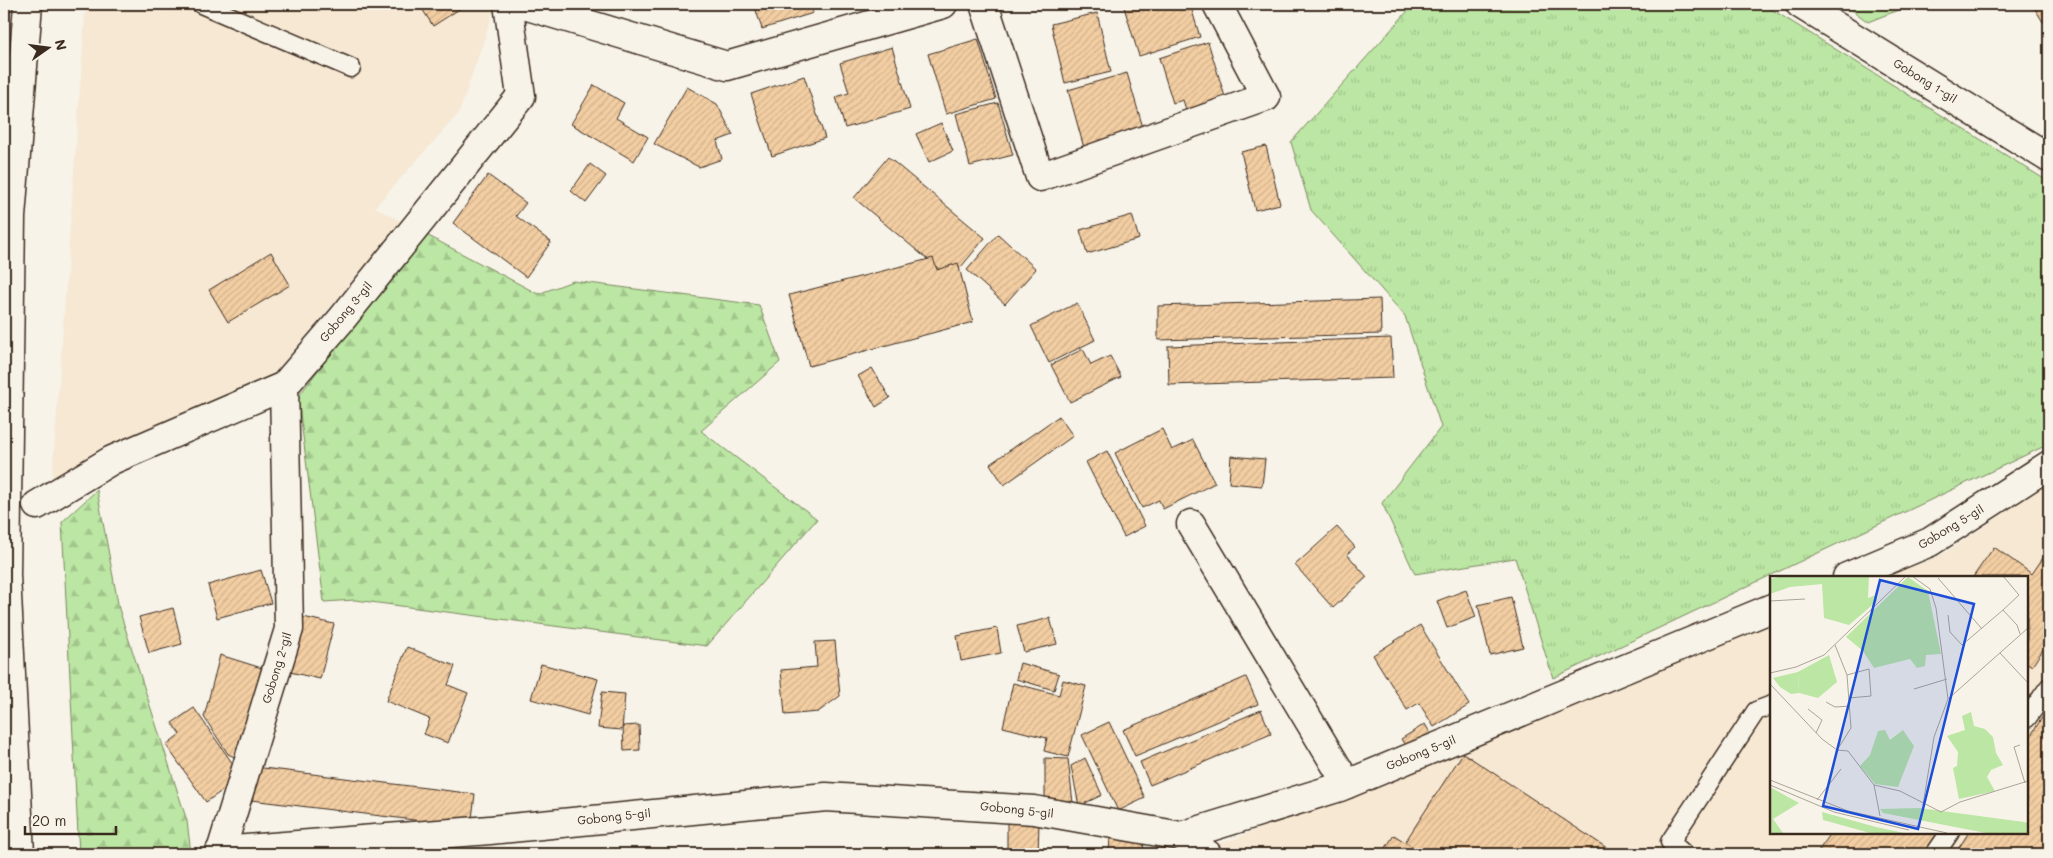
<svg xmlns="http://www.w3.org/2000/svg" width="2053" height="858" viewBox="0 0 2053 858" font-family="Mali,sans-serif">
	<defs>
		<pattern id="grass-tufts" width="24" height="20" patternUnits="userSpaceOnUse" patternTransform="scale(1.25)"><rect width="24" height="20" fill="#bbe6a3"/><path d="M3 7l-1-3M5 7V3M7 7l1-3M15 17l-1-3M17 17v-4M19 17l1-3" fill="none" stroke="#a2c58c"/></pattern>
		<pattern id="forest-firs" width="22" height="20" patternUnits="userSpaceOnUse" patternTransform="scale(1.25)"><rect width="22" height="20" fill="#bbe6a3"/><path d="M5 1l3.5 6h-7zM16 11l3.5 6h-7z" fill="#a2c58c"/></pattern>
		<pattern id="building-hatch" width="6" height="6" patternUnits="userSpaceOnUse" patternTransform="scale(1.25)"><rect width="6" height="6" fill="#f3cea3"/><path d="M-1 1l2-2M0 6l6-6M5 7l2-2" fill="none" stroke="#d1b18c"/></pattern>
	</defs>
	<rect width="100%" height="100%" fill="#f7f3e8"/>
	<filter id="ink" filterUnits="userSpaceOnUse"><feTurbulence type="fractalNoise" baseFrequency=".02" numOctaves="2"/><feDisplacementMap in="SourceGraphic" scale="10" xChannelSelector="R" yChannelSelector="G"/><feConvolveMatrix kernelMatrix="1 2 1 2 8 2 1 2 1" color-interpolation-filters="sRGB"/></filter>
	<g filter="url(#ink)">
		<g fill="#f6e8d3">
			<polygon points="86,4 496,4 459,113 375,207 402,222 273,375 52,481"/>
			<polygon points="2049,483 2049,854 1184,854 1234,839 1772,623 1772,832 2027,832 2027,577 1887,577 1943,554"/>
		</g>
		<g fill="url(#grass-tufts)" stroke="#7b8860">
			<polygon points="1414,4 1763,4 2049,182 2049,444 1553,678 1515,558 1415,574 1382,503 1441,427 1405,316 1311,210 1291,142"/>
			<polygon points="1844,4 1913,4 1868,22"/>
		</g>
		<g fill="url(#forest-firs)" stroke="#7b8860">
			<polygon points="421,232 538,294 573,281 759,305 780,362 701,431 817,519 707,646 355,600 324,602 298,397"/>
			<polygon points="97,490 119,609 187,821 191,854 79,854 62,522"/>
		</g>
		<g fill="url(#building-hatch)" stroke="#3b2a1e">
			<polygon points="419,4 463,4 464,6 433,26"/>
			<polygon points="754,4 810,4 813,13 762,29"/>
			<polygon points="1123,4 1190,4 1200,37 1139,56"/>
			<polygon points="2032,4 2049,4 2049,18 2043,22"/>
			<polygon points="1097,13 1111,72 1065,83 1051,24"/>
			<polygon points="978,39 996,99 946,114 928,54"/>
			<polygon points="1208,42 1226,100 1187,113 1183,100 1173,103 1159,58"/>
			<polygon points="892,47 910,109 845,128 836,97 849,93 840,63"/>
			<polygon points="1127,73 1144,131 1084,148 1068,90"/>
			<polygon points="804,76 825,138 772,156 751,94"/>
			<polygon points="594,85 624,103 616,118 648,137 634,161 571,124"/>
			<polygon points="687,87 717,104 733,135 717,141 722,159 699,167 654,144"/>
			<polygon points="998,103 1013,155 970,166 956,114"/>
			<polygon points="941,123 953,151 929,162 916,134"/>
			<polygon points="1266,146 1280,204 1255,210 1241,152"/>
			<polygon points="888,157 985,238 951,279 854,198"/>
			<polygon points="590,164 606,176 586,203 571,191"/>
			<polygon points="488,175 526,203 516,216 551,242 526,277 453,223"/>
			<polygon points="1132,215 1139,239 1087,254 1080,230"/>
			<polygon points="998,234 1036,269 1005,304 967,270"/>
			<polygon points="271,252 290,285 228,322 209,290"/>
			<polygon points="933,258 937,270 958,263 973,322 809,366 789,295"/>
			<polygon points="1380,299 1381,334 1158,340 1158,306"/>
			<polygon points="1077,303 1095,340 1049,363 1031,326"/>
			<polygon points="1391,338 1393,378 1169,385 1168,346"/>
			<polygon points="1083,349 1091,365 1110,356 1121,377 1070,402 1051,365"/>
			<polygon points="872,368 890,398 876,407 858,376"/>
			<polygon points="1059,416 1073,436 1004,485 990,464"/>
			<polygon points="1162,429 1172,450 1193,440 1215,483 1163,509 1159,500 1142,508 1115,453"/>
			<polygon points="1107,451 1145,526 1124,537 1086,462"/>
			<polygon points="1231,456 1265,459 1262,486 1229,483"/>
			<polygon points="1337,527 1355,547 1347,554 1367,577 1333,608 1295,565"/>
			<polygon points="1994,547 2032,574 2049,549 2049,641 2032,666 2027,663 2027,577 1973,577"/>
			<polygon points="261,570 271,603 217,618 208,585"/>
			<polygon points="1466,590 1476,617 1447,628 1437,601"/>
			<polygon points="1511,597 1523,647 1490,655 1478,605"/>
			<polygon points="173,608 182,644 149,653 139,617"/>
			<polygon points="303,617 334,624 320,679 290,672"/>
			<polygon points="1050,618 1057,644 1024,652 1017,626"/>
			<polygon points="1420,625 1469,705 1434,727 1419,703 1407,710 1373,655"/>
			<polygon points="997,628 1001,653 961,661 957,636"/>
			<polygon points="835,641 840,696 818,712 785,715 781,670 817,667 815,642"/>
			<polygon points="407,647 455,666 448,685 468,693 448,743 424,734 430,719 386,701"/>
			<polygon points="220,655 268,670 243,761 228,754 204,717"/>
			<polygon points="1020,663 1059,674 1054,690 1016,679"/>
			<polygon points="541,664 598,679 588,715 531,699"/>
			<polygon points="1246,677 1258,704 1135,756 1123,730"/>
			<polygon points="1063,680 1086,686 1068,757 1044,751 1047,738 1003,727 1013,683 1059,695"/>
			<polygon points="602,692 625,694 622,730 598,728"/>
			<polygon points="2049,706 2049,854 1955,854 1969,832 2027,832 2027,742"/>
			<polygon points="194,708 242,777 206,802 166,745 180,734 172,723"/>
			<polygon points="1261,710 1271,734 1150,785 1140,762"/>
			<polygon points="1109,722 1145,798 1118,811 1082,735"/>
			<polygon points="1425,724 1433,738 1410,753 1401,739"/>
			<polygon points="639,725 640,750 624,751 623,726"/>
			<polygon points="1463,753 1616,854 1424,854 1405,842"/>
			<polygon points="1045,758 1068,759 1073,803 1045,798"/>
			<polygon points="1085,758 1102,795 1079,806 1071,766"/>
			<polygon points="255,767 475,794 471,827 251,800"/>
			<polygon points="1007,823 1039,823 1038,854 1007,854"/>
			<polygon points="1832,832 1939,832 1923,854 1816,854"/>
			<polygon points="1394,835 1405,842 1424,854 1382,854"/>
			<polygon points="1110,837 1144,840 1143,854 1109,853"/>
		</g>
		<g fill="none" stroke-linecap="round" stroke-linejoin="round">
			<g stroke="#3b2a1e" stroke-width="21">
				<g id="service">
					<polyline points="201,4 351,68"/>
					<polyline points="2027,718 2049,687"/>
					<polyline points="1684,854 1670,842 1756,711 1772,705"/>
					<polyline points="1935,854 1950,832"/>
				</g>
			</g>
			<g stroke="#3b2a1e" stroke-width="31">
				<g id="minor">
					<polyline points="521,4 727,66 943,4"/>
					<polyline points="984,4 1040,177 1266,97 1217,4"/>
					<polyline points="1800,4 2049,158"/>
					<polyline points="37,505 112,460 284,386 341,320 521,96 508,4"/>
					<polyline points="1191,524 1347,784"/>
					<polyline points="1847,577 1930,542 2049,465"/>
					<polyline points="1181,836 1207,854"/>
					<polyline points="220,851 490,830 826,797 1034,810 1181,836 1340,787 1772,608"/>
					<polyline points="220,854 289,629 284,386"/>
				</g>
			</g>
			<g stroke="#3b2a1e" stroke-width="31">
				<polyline id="trunk" points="20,854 6,575 11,217 28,4"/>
			</g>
			<use href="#service" stroke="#f7f3e8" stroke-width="18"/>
			<use href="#minor" stroke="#f7f3e8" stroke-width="28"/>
			<use href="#trunk" stroke="#f7f3e8" stroke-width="28"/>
		</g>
	</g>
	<g text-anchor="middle" stroke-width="4" stroke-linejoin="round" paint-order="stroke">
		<g font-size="12" fill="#3b2a1e" stroke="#f7f3e8">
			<text transform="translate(1925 81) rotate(32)" y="4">Gobong 1-gil</text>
			<text transform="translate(346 312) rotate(-50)" y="4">Gobong 3-gil</text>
			<text transform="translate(1951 527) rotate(-31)" y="4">Gobong 5-gil</text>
			<text transform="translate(277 668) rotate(-73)" y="4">Gobong 2-gil</text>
			<text transform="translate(1421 753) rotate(-22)" y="4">Gobong 5-gil</text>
			<text transform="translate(1017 810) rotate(6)" y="4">Gobong 5-gil</text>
			<text transform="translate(614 817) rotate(-6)" y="4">Gobong 5-gil</text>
		</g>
	</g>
	<g transform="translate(1770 576)">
		<rect width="258" height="258" fill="#f7f3e8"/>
		<path d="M14,0H55L98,22L106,19L107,25L79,49L54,42L52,8L20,11L0,18V3ZM138,1L158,15L171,78L156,79L155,90L147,92L140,83L104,92L93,75L76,61ZM52,236L106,251L134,257H100L53,244Z" fill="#bbe6a3"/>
		<path d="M99,0L98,22L72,18L60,11L54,1ZM59,79L67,106L48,122L29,117L28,96ZM201,136L204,150L215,153L223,161L226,177L233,189L221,194L217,201L225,215L189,223L183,192L187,190L188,176L177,160L195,154L192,140ZM115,154L120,164L133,154L144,170L128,211L105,208L90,190L100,179L108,155ZM0,211L29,227L3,243L13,257H0ZM149,232L254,246L257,247V257H216L113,237L110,233Z" fill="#bbe6a3"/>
		<path d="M28,96L29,117L21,118L10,111L3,102Z" fill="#bbe6a3"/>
		<path fill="none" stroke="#aca397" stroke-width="1" d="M142,0L160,13L166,32L178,123L164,161L153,229M233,0L249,19L233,34M168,2L212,53M0,25L35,23M178,39L180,56L192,69L233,34L247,49L250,58M65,69L77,99L81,152L67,174M230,77L258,107M0,97L26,91L54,79L136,0M77,99L99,93L101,120L79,122M0,108L52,163L67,174L78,175L104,209L110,240M144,113L177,103M178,123L258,52M56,126L65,131L80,130M38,133L52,144L46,157M250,169L244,171L255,207M0,204L78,235L177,257M0,209L64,236L139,254M104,209L130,215L171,236L190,226L258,205M47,224L71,193"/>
		<path fill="#1d4ed8" fill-opacity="0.15" stroke="#1d4ed8" stroke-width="2.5" d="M110,4L204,28L148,253L53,230Z"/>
		<rect width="258" height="258" fill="none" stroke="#3b2a1e" stroke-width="2.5"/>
	</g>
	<rect width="2053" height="858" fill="none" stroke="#f7f3e8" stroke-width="20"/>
	<rect x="10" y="10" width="2033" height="838" fill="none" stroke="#3b2a1e" stroke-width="2" filter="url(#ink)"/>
	<g transform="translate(48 48) rotate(76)" stroke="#f7f3e8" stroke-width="4" paint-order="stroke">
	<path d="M0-4L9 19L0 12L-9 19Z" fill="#3b2a1e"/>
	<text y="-8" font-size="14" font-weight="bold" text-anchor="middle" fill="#3b2a1e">N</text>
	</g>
	<path d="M25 826v8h91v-8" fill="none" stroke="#3b2a1e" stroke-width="2.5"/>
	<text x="32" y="826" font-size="15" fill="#3b2a1e" stroke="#f7f3e8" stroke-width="4" paint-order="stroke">20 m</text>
</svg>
